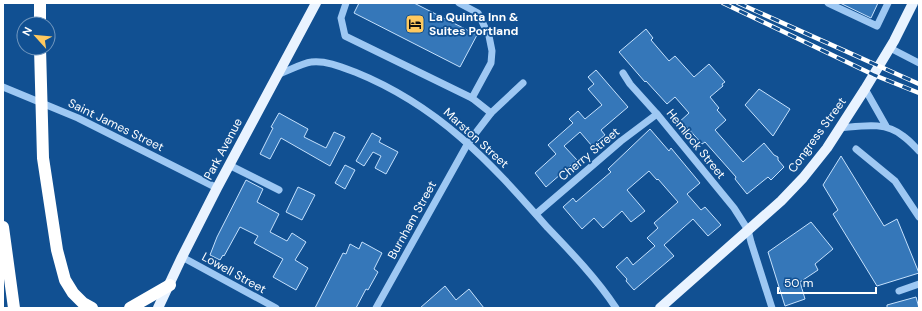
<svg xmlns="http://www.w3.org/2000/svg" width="922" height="311" viewBox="0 0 922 311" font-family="'DM Sans',sans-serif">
	<rect width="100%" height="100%" fill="#115092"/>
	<g fill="#3577b9" stroke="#c5e1fd">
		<polygon points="359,3 414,3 477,35 460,67 354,13"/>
		<polygon points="840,3 878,3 871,18"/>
		<polygon points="646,29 653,38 651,40 669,61 675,56 694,77 709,64 725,82 722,84 723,86 710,97 719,108 717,110 726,120 715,130 743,162 764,143 774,155 778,157 778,160 784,167 771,180 768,177 747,194 735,179 736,177 705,142 702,144 686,126 677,124 689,113 675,97 667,104 646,81 645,82 619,52"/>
		<polygon points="596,70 628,107 601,130 605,135 592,146 580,132 564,146 577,160 546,187 535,173 556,154 548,145 573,123 569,119 578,111 585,119 602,105 588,89 594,84 588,77"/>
		<polygon points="759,89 790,109 773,136 745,105"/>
		<polygon points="279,113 308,129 304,137 326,148 334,132 345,137 330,166 281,138 270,159 260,154 273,128 271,127"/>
		<polygon points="650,129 669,151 671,148 700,183 687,194 701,210 705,207 721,225 708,236 693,219 664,245 674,256 634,290 626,281 627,279 616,267 627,257 633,265 655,246 647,238 658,228 654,223 678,202 658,179 657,180 649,171 627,190 645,211 631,222 622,211 603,228 594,218 582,229 563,207 573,198 576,202 611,172 608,169"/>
		<polygon points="372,133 381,138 379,142 398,152 386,174 375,168 381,156 373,152 364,166 356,161"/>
		<polygon points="841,156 884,226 897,219 919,273 877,286 833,214 838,210 823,185"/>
		<polygon points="345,165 355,170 345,189 335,183"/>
		<polygon points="246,180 263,189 257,202 279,214 270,232 287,241 292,233 306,242 295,260 308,268 296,290 273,277 283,259 254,243 258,236 240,227 224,256 223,255 220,260 210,255 217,237"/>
		<polygon points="298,187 315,195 302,220 286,212"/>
		<polygon points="811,222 833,249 815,264 818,270 800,282 805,299 785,306 768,252"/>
		<polygon points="362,242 382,253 374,269 378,272 368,290 366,289 356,308 315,308 343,253 346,254 350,244 359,249"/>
		<polygon points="445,286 456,300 469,289 484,308 420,308"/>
		<polygon points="916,297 919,308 887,308 887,305"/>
	</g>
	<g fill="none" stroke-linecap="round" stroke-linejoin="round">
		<g stroke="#9ec8f3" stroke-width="7">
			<polyline points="346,3 341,18 345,36 472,98"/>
			<polyline points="828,3 877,26 888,3"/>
			<polyline points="890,48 919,63"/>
			<polyline points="623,73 630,84 657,114 734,208 748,230 751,242 772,308"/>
			<path d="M277,75C286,72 302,63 311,62C325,60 342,67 355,72C439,106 489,161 547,227C571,252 597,279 616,308"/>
			<polyline points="3,87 78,118 217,188"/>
			<polyline points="865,89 886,126"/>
			<polyline points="491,113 523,83"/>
			<path d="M840,128C862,126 885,121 903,136C909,140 914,146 919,151"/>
			<polyline points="856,149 895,181 919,217"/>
			<polyline points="229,165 279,190"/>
			<polyline points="536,214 621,141 657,114"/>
			<polyline points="182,257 276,308"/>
			<polyline points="899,291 919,284"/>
			<polyline points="376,308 468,143 491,113 472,98 491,63 492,51 489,36 478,13 459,3"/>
		</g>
		<g stroke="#e9f3ff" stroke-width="10">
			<polyline points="158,308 182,257 217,188 316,3"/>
			<polyline points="660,308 781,201 803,178 827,148 865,89 894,41 913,3"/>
		</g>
		<g stroke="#fff" stroke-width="12">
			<polyline points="40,24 40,3"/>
			<polyline points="40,48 43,158 57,250 65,280 73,293 83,303 92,308"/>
			<polyline points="3,227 14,308"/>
			<polyline points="130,308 170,285"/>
		</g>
		<g stroke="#fff" stroke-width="4.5">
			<g id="rail">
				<polyline points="723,3 874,75 919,93"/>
				<polyline points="738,3 919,84"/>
			</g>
		</g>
		<use href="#rail" stroke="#115092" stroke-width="3" stroke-dasharray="9" stroke-linecap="butt"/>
	</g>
	<defs>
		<g id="hotel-square" transform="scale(1)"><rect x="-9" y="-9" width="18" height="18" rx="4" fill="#ffc95f" stroke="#115092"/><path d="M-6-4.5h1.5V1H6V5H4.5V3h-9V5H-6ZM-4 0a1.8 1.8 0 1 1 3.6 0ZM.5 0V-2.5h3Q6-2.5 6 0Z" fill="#111"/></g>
	</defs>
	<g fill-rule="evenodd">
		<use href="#hotel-square" x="415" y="24"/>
	</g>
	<g text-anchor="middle" stroke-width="3.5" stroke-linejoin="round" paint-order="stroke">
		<g font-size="12" font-weight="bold" fill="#fff" stroke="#115092" text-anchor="start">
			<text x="429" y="21">La Quinta Inn &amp;<tspan x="429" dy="14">Suites Portland</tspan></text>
		</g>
		<g font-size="12" fill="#fff" stroke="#115092">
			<text transform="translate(116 125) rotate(26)" y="4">Saint James Street</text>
			<text transform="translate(817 135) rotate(-54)" y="4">Congress Street</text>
			<text transform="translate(476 138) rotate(42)" y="4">Marston Street</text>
			<text transform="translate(696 144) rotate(51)" y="4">Hemlock Street</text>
			<text transform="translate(223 149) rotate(-62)" y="4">Park Avenue</text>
			<text transform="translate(589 154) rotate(-40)" y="4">Cherry Street</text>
			<text transform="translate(412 220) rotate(-61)" y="4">Burnham Street</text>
			<text transform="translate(234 273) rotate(29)" y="4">Lowell Street</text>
		</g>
	</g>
	<rect width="922" height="311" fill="none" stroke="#ffffff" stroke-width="8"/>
	<g transform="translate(36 36) rotate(297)"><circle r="19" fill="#115092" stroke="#7096be"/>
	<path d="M0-3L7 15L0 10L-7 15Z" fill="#ffc95f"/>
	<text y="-6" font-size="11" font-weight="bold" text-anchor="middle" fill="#ffffff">N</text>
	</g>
	<path d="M778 287v6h98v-6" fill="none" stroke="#ffffff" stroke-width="2"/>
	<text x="784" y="287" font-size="12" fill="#ffffff" stroke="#115092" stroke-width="3" paint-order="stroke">50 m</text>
</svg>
